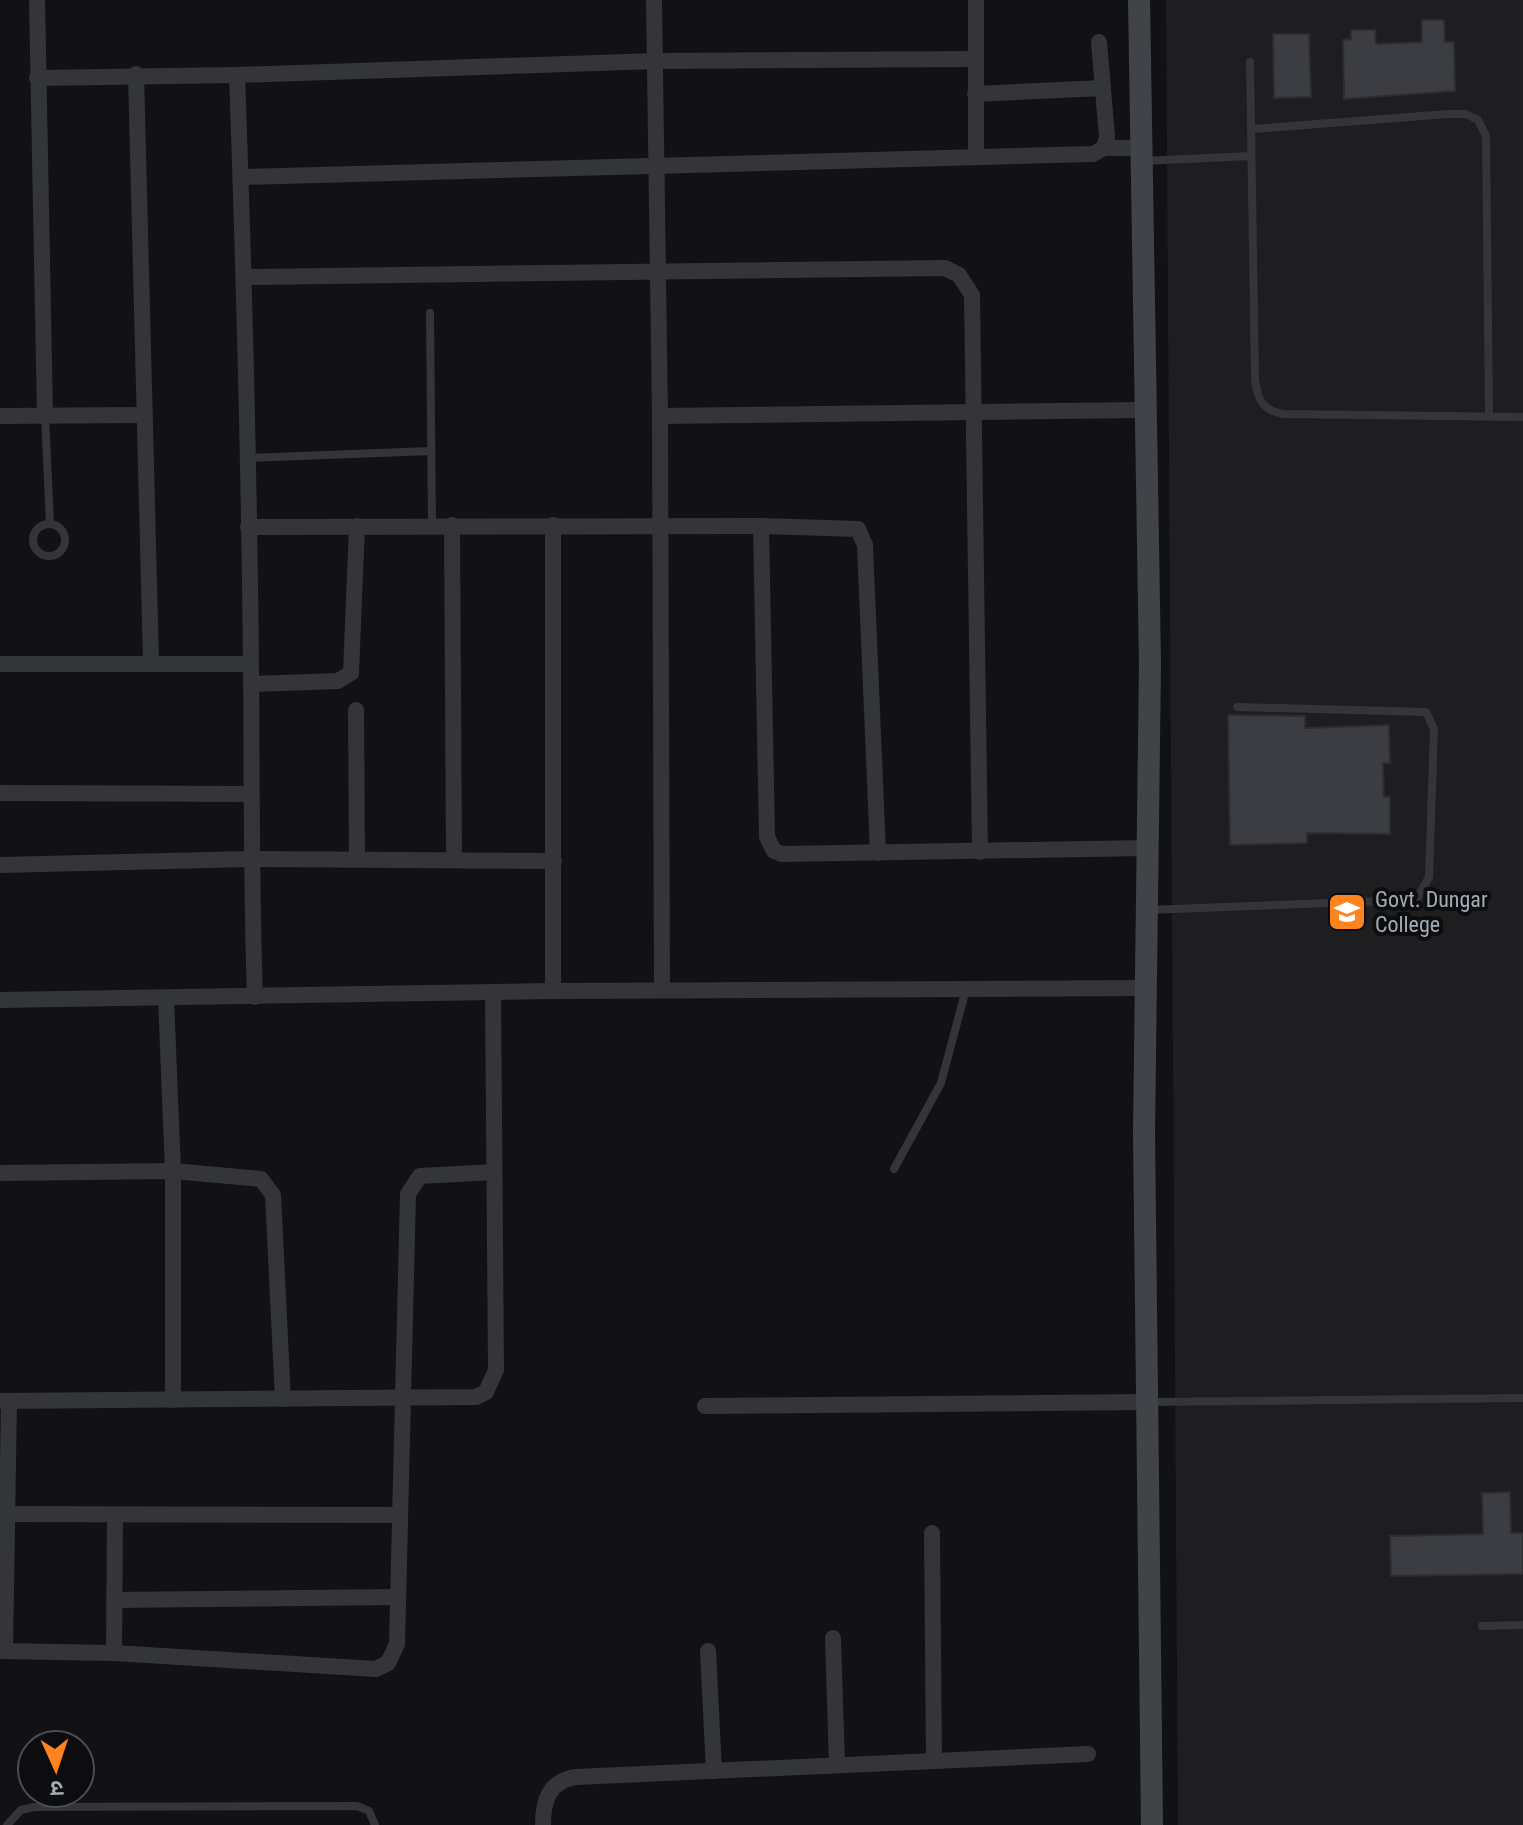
<svg xmlns="http://www.w3.org/2000/svg" width="1523" height="1825" viewBox="0 0 1523 1825" font-family="'Roboto Condensed','Noto Sans Devanagari',sans-serif">
	<rect width="100%" height="100%" fill="#121214"/>
	<polygon fill="#1e1e21" points="1166,0 1523,0 1523,1825 1178,1825"/>
	<g fill="#3c3d42" stroke="#2c2d30" stroke-width="2">
		<polygon points="1422,20 1444,20 1445,42 1454,42 1455,91 1344,99 1343,40 1351,39 1351,30 1375,30 1376,44 1422,42"/>
		<polygon points="1273,34 1309,34 1311,97 1274,98"/>
		<polygon points="1228,715 1305,716 1305,728 1389,725 1390,763 1383,763 1384,797 1390,797 1390,834 1307,833 1307,843 1230,845"/>
		<polygon points="1510,1492 1511,1533 1523,1533 1523,1574 1391,1576 1390,1536 1483,1534 1482,1493"/>
	</g>
	<g fill="none" stroke-linecap="round" stroke-linejoin="round">
		<g stroke="#333539" stroke-width="8">
			<path d="M1250,62L1255,380C1258,400 1262,410 1283,414L1523,417"/>
			<polyline points="1252,129 1448,114 1466,114 1478,120 1486,136 1489,416"/>
			<polyline points="1143,161 1250,156"/>
			<polyline points="430,313 432,525"/>
			<polyline points="45,416 50,524"/>
			<polyline points="248,458 431,451"/>
			<circle cx="49" cy="540" r="16"/>
			<polyline points="1147,910 1407,900 1418,897 1429,877 1434,729 1426,712 1237,707"/>
			<polyline points="894,1169 941,1083 966,989"/>
			<polyline points="1148,1402 1523,1398"/>
			<polyline points="1482,1626 1523,1625"/>
			<polyline points="7,1825 21,1810 34,1807 357,1806 369,1811 375,1825"/>
		</g>
		<g stroke="#333539" stroke-width="16">
			<polyline points="37,0 45,416"/>
			<polyline points="654,0 660,416 662,990"/>
			<polyline points="136,74 151,662"/>
			<path d="M237,75C244,271 249,467 251,663C252,775 251,886 255,997"/>
			<polyline points="37,78 237,75 656,61 975,59"/>
			<polyline points="975,94 1103,88"/>
			<polyline points="1104,148 1141,148"/>
			<polyline points="976,156 976,0"/>
			<polyline points="241,177 1093,154 1104,148 1107,137 1099,42"/>
			<polyline points="245,277 945,268 959,275 972,295 980,852"/>
			<polyline points="0,416 143,415"/>
			<polyline points="660,416 1143,410"/>
			<polyline points="452,525 454,858"/>
			<polyline points="553,525 553,991"/>
			<polyline points="761,526 767,837 774,851 782,854 1146,848"/>
			<polyline points="248,527 761,526 858,529 865,545 878,853"/>
			<polyline points="0,664 251,664"/>
			<polyline points="251,684 338,681 351,673 357,526"/>
			<polyline points="356,710 357,858"/>
			<polyline points="0,793 249,794"/>
			<polyline points="0,865 250,859 554,861"/>
			<polyline points="166,998 173,1171 173,1400"/>
			<polyline points="0,1000 553,991 1145,988"/>
			<polyline points="0,1173 173,1171 261,1179 273,1195 283,1399"/>
			<polyline points="0,1401 476,1397 486,1392 496,1370 493,992"/>
			<polyline points="705,1406 1148,1402"/>
			<polyline points="0,1514 399,1515"/>
			<polyline points="932,1533 934,1761"/>
			<polyline points="114,1600 398,1597"/>
			<polyline points="833,1638 837,1765"/>
			<polyline points="0,1651 114,1653 376,1669 388,1663 397,1644 408,1194 420,1176 494,1172"/>
			<polyline points="5,1651 9,1401"/>
			<polyline points="708,1651 714,1771"/>
			<polyline points="114,1653 115,1515"/>
			<path d="M543,1825C543,1800 549,1781 576,1777L1088,1754"/>
		</g>
		<polyline stroke="#404449" stroke-width="22" points="1139,0 1150,664 1144,1133 1152,1825"/>
	</g>
	<defs>
		<g id="university-square" transform="scale(2)"><rect x="-9" y="-9" width="18" height="18" rx="4" fill="#ff831f" stroke="#0d0d0f"/><path d="M0-5L7-2L0 1L-7-2ZM-4 1L0 2.5L4 1V4Q0 6-4 4Z" fill="#fff"/></g>
	</defs>
	<g fill-rule="evenodd">
		<use href="#university-square" x="1347" y="912"/>
	</g>
	<g text-anchor="middle" stroke-width="8" stroke-linejoin="round" paint-order="stroke">
		<g font-size="22" fill="#a2acb6" stroke="#0d0d0f" text-anchor="start">
			<text x="1375" y="907">Govt. Dungar<tspan x="1375" dy="25">College</tspan></text>
		</g>
	</g>
	<g transform="translate(56 1769) rotate(177)"><circle r="38" fill="#0d0d0f" stroke="#494d52" stroke-width="2"/>
	<path d="M0-6L14 30L0 20L-14 30Z" fill="#ff831f"/>
	<text y="-12" font-size="22" font-weight="bold" text-anchor="middle" fill="#a2acb6">उ</text>
	</g>
</svg>
